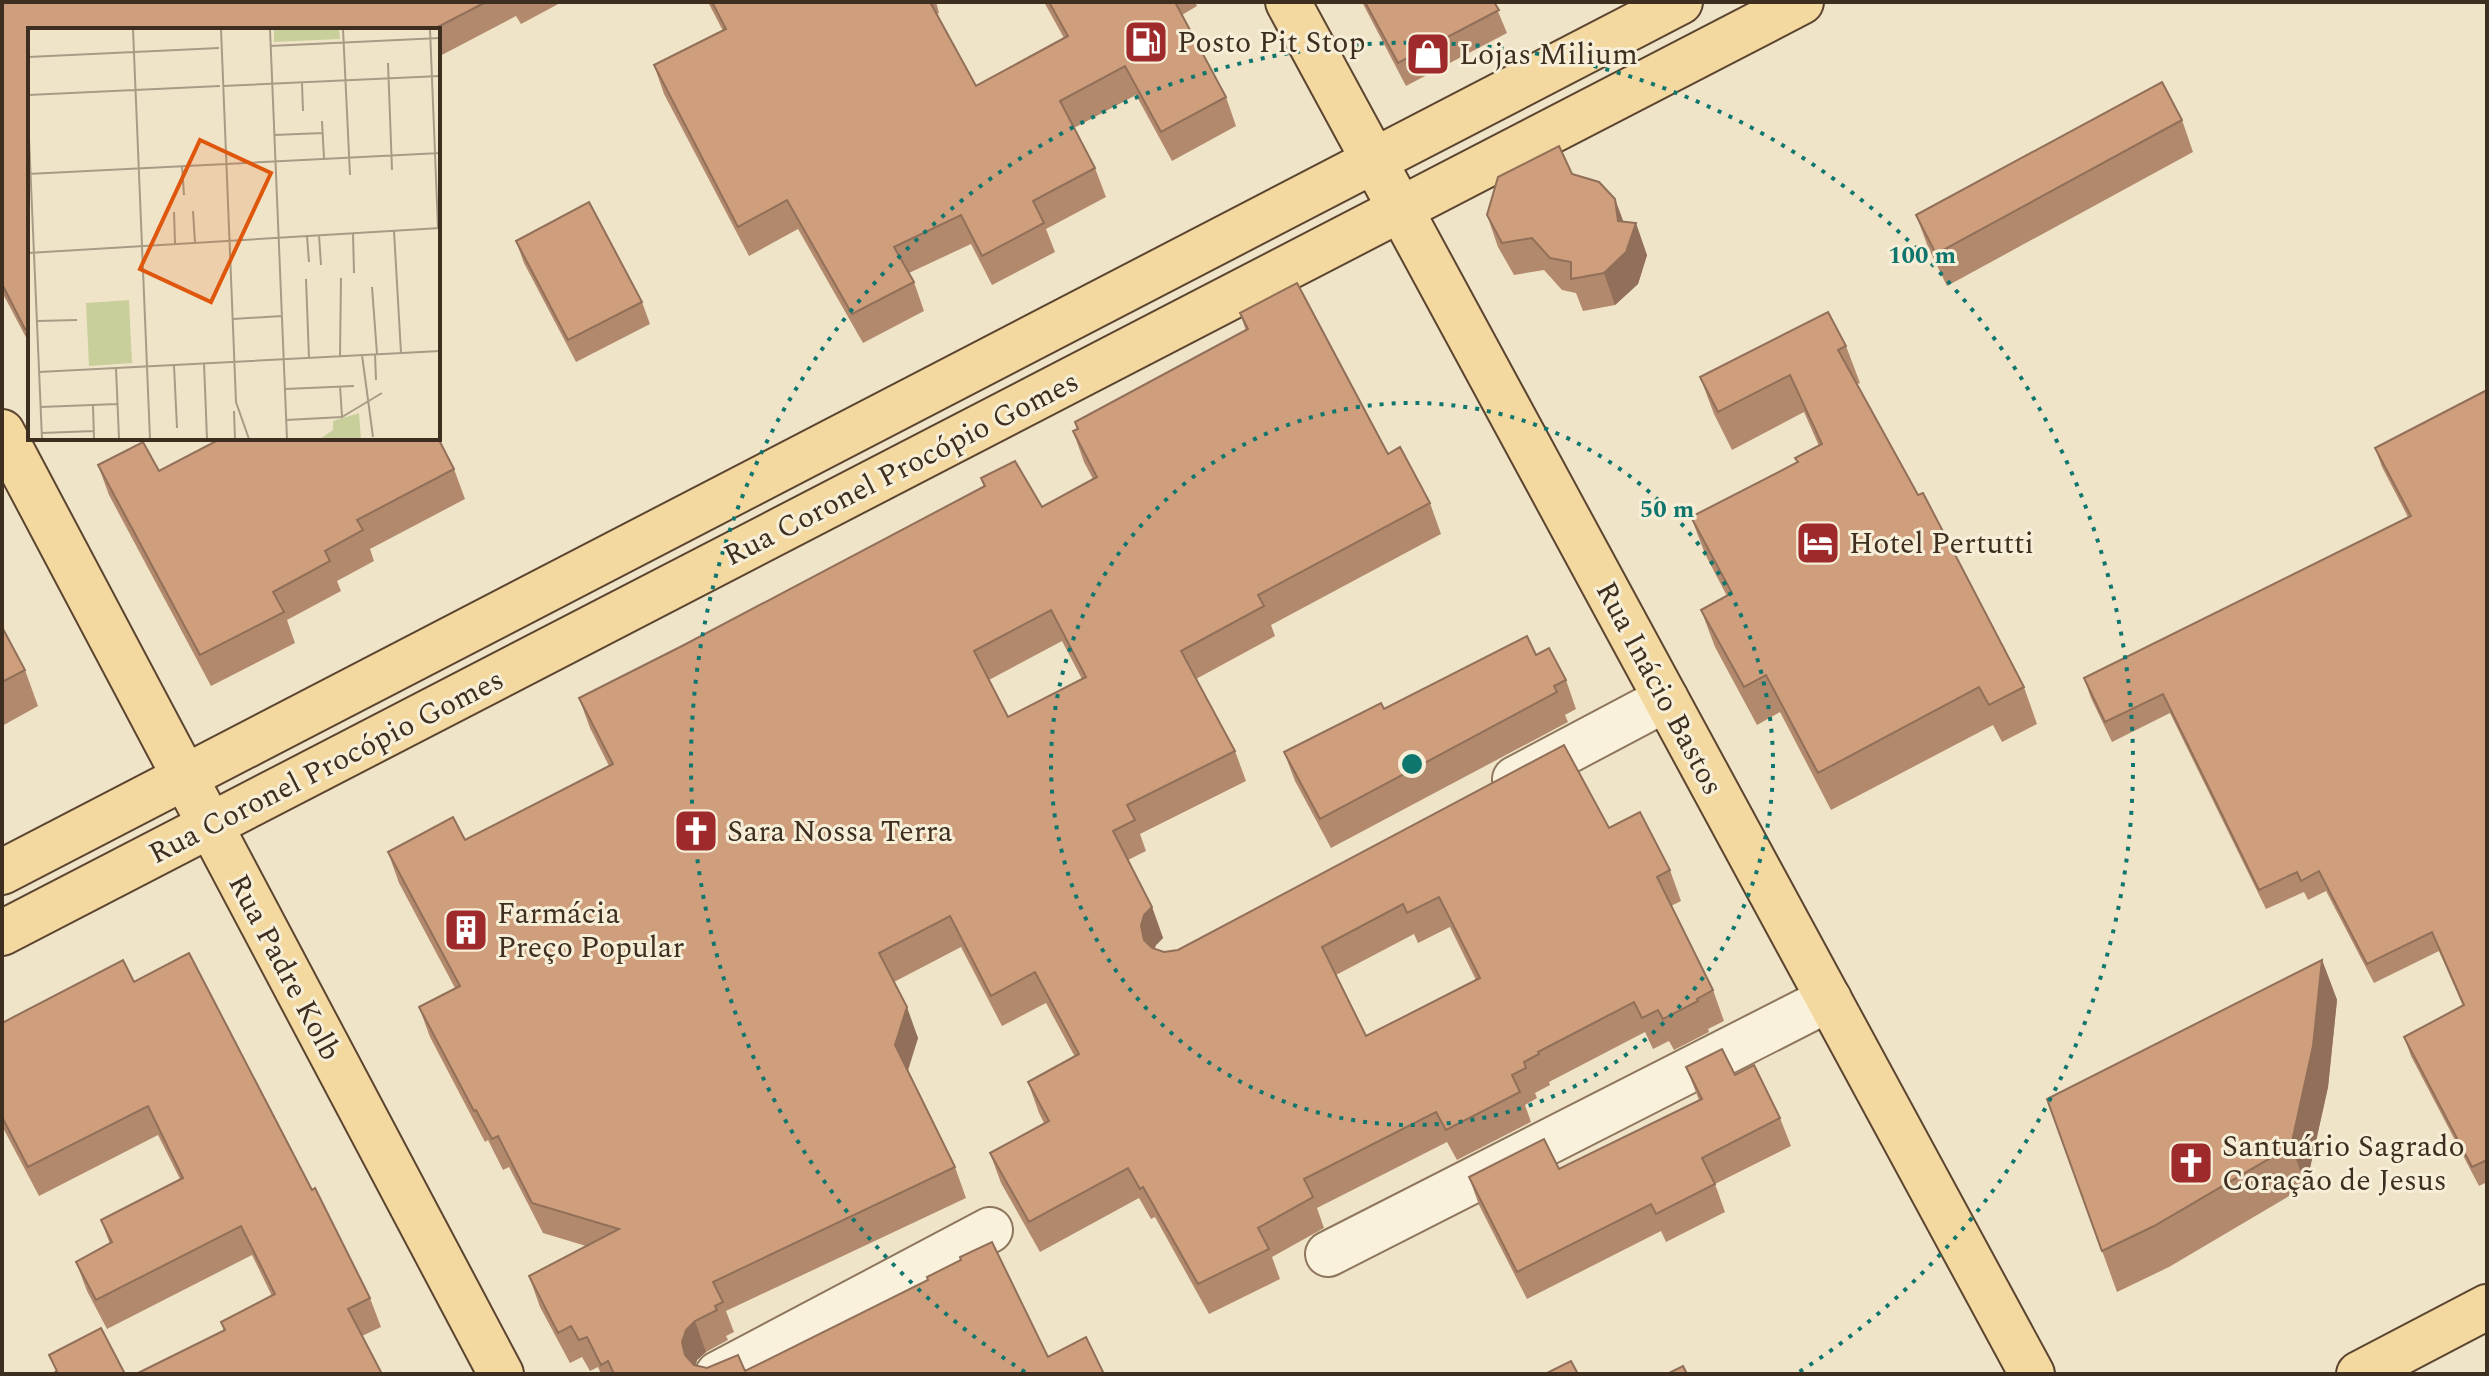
<svg xmlns="http://www.w3.org/2000/svg" width="2489" height="1376" viewBox="0 0 2489 1376" font-family="Spectral,serif">
	<rect width="100%" height="100%" fill="#f0e4c8"/>
	<g fill="none" stroke-linecap="round" stroke-linejoin="round">
		<g stroke="#8d765c" stroke-width="48">
			<g id="street">
				<polyline points="1515,779 1666,699"/>
				<polyline points="1328,1254 1829,999"/>
				<polyline points="718,1374 990,1230"/>
			</g>
		</g>
		<g stroke="#5b4430" stroke-width="48">
			<g id="primary">
				<polyline points="1288,2 2032,1374"/>
				<polyline points="2,432 501,1374"/>
				<polyline points="2,872 1680,2"/>
				<polyline points="2,933 1801,2"/>
				<polyline points="2359,1374 2487,1307"/>
			</g>
		</g>
		<use href="#street" stroke="#faf1dc" stroke-width="44"/>
		<use href="#primary" stroke="#f3d9a0" stroke-width="44"/>
	</g>
	<g fill="#b2896c" fill-rule="evenodd">
		<polygon points="2,2 562,2 521,24 516,16 438,57 438,30 30,30 30,345 2,292"/>
		<polygon points="708,2 936,2 939,13 937,14 976,86 1064,38 1044,2 1195,2 1197,6 1182,15 1226,97 1236,126 1172,161 1136,95 1074,128 1095,168 1106,197 1046,229 1055,252 992,285 971,244 909,273 914,282 924,311 863,343 798,229 749,256 664,94 654,65 723,31"/>
		<polygon points="1362,2 1494,2 1507,33 1406,86"/>
		<polygon points="2182,120 2193,152 1947,286 1928,247 1916,215"/>
		<polygon points="1572,174 1615,199 1623,222 1647,255 1638,284 1615,305 1583,311 1576,293 1562,290 1544,270 1514,275 1498,247 1487,215"/>
		<polygon points="516,241 642,302 650,324 576,362 524,263"/>
		<path d="M1240,313L1388,454L1430,503L1441,534L1271,625L1275,636L1196,679L1235,751L1246,781L1140,834L1146,851L1128,860L1152,907L1163,938L1156,945L1154,949L1164,952L1178,950L1609,828L1670,870L1681,901L1671,906L1713,990L1724,1021L1708,1029L1709,1032L1674,1050L1669,1041L1653,1049L1645,1032L1549,1082L1550,1085L1535,1093L1537,1098L1525,1105L1531,1122L1457,1160L1447,1142L1317,1208L1324,1228L1272,1257L1280,1279L1209,1314L1155,1217L1151,1219L1139,1198L1040,1252L1001,1183L990,1153L1044,1123L1039,1113L1028,1082L1075,1057L1046,1003L1002,1026L961,947L894,982L918,1038L908,1071L955,1167L966,1198L726,1311L734,1332L726,1336L728,1340L706,1352L697,1360L696,1365L707,1368L745,1371L1048,1357L1104,1374H601L598,1367L590,1371L582,1357L570,1363L540,1307L529,1276L586,1246L543,1233L509,1167L503,1170L488,1140L485,1142L430,1037L419,1007L455,988L399,883L388,852L465,840L609,766L590,728L579,698L684,645L984,487L981,478L1042,507L1093,479L1084,462L1073,431L1246,331ZM1062,641L1082,679L1008,717L989,680ZM1450,927L1476,980L1366,1036L1336,975L1414,934L1418,943Z"/>
		<polygon points="1846,346 1860,383 1857,384 2024,687 2037,724 2002,742 1993,725 1831,810 1780,712 1757,725 1715,647 1701,610 1727,596 1705,554 1691,517 1797,462 1795,458 1819,446 1804,412 1732,450 1714,414 1700,377"/>
		<polygon points="2487,390 2487,1182 2479,1186 2411,1056 2404,1037 2463,1006 2439,951 2374,983 2326,891 2308,900 2304,892 2266,909 2170,713 2112,742 2091,698 2084,678 2408,517 2382,467 2375,448"/>
		<polygon points="98,465 159,471 454,469 465,499 370,549 374,561 337,581 341,591 287,620 295,643 211,686 109,495"/>
		<polygon points="2,627 25,670 38,706 2,726"/>
		<polygon points="1536,655 1566,680 1576,709 1565,715 1568,722 1331,848 1295,781 1284,752 1384,709"/>
		<polygon points="2322,960 2337,1000 2328,1087 2306,1186 2169,1267 2117,1292 2047,1099"/>
		<polygon points="134,982 312,1190 370,1298 381,1327 362,1336 224,1330 221,1322 272,1296 252,1255 107,1329 87,1291 76,1262 110,1244 101,1220 180,1179 158,1135 39,1196 2,1126 2,1023"/>
		<polygon points="1686,1067 1735,1075 1780,1118 1791,1146 1715,1184 1725,1212 1666,1242 1661,1231 1527,1299 1479,1205 1469,1177 1559,1169 1699,1100"/>
	</g>
	<g fill="#916f58">
		<polygon points="1615,199 1627,231 1636,223 1647,255 1638,284 1615,305 1604,273 1618,221"/>
		<polygon points="1152,907 1163,938 1156,945 1152,956 1144,940 1141,926 1144,915"/>
		<polygon points="2322,960 2337,1000 2328,1087 2306,1186 2291,1146"/>
		<polygon points="907,1007 918,1038 906,1075 895,1045"/>
		<polygon points="695,1321 706,1352 697,1360 693,1372 685,1355 682,1342 686,1330"/>
	</g>
	<g fill="#cf9f7d" stroke="#916f58" stroke-width="2" fill-rule="evenodd">
		<polygon points="2,2 486,2 432,30 30,30 30,326 25,329 2,284"/>
		<polygon points="712,2 930,2 976,86 1068,36 1049,2 1175,2 1226,97 1161,132 1125,66 1060,101 1095,168 1033,201 1044,223 982,256 961,215 894,247 914,282 852,314 787,200 738,227 654,65 726,29"/>
		<polygon points="1365,2 1494,2 1499,10 1398,63"/>
		<polygon points="2162,82 2182,120 1936,254 1916,215"/>
		<polygon points="1559,146 1572,174 1599,182 1615,199 1618,221 1636,223 1626,252 1604,273 1571,279 1571,262 1550,258 1532,238 1502,243 1487,215 1498,177"/>
		<polygon points="589,202 642,302 568,340 516,241"/>
		<path d="M1297,283L1388,454L1400,447L1430,503L1258,595L1264,606L1181,651L1235,751L1127,805L1135,820L1113,831L1152,907L1144,915L1141,926L1144,940L1152,948L1164,952L1178,950L1564,745L1609,828L1640,812L1670,870L1657,877L1713,990L1697,999L1698,1001L1663,1019L1658,1010L1642,1018L1634,1002L1538,1052L1539,1054L1524,1062L1526,1068L1512,1075L1520,1092L1446,1130L1436,1112L1304,1179L1313,1197L1258,1228L1269,1249L1198,1284L1143,1187L1140,1189L1128,1168L1029,1222L990,1153L1049,1121L1028,1082L1079,1054L1035,972L991,996L950,916L879,953L907,1007L895,1045L955,1167L713,1282L723,1302L715,1306L717,1310L695,1321L686,1330L682,1342L685,1355L694,1365L707,1368L738,1355L745,1371L928,1280L927,1277L961,1260L960,1257L992,1242L1048,1357L1086,1337L1104,1374H614L608,1361L601,1365L587,1337L579,1340L571,1326L558,1333L529,1276L619,1229L532,1203L498,1136L492,1139L476,1110L474,1111L419,1007L460,986L388,852L453,817L465,840L613,764L579,698L684,645L985,486L981,478L1015,461L1042,507L1097,477L1073,431L1078,429L1075,422L1248,329L1240,313ZM1051,610L1086,677L1008,717L974,651ZM1439,897L1480,978L1366,1036L1322,947L1403,904L1407,913Z"/>
		<polygon points="1828,312 1846,346 1838,350 1918,495 1923,493 2024,687 1989,705 1979,687 1818,773 1766,675 1744,687 1701,610 1732,593 1691,517 1798,462 1795,458 1822,444 1790,375 1718,412 1700,377"/>
		<polygon points="2487,390 2487,1160 2472,1167 2404,1037 2464,1005 2432,932 2367,964 2319,871 2301,881 2297,872 2259,890 2163,694 2105,722 2084,678 2411,516 2375,448"/>
		<polygon points="222,438 438,438 454,469 357,520 363,530 325,551 330,561 273,592 284,612 200,655 98,465 143,442 159,471"/>
		<polygon points="2,627 25,670 2,682"/>
		<polygon points="1527,636 1536,655 1549,648 1566,680 1554,686 1557,692 1320,819 1284,752 1381,703 1384,709"/>
		<polygon points="189,953 312,1190 315,1188 370,1298 348,1309 382,1374 136,1374 225,1330 221,1322 275,1294 241,1226 96,1300 76,1262 112,1242 101,1220 183,1178 148,1106 28,1167 2,1117 2,1023 123,960 134,982"/>
		<polygon points="2322,960 2313,1046 2291,1146 2154,1226 2102,1251 2047,1099"/>
		<polygon points="1722,1049 1735,1075 1754,1065 1780,1118 1702,1158 1715,1184 1656,1214 1651,1204 1517,1272 1469,1177 1544,1139 1559,1169 1702,1099 1686,1067"/>
		<polygon points="101,1328 125,1374 52,1374 57,1371 49,1355"/>
		<polygon points="1571,1361 1578,1374 1545,1374"/>
		<polygon points="1683,1366 1687,1374 1667,1374"/>
	</g>
	<g fill="none" stroke="#0f766e" stroke-width="4" stroke-dasharray="4 8">
		<circle cx="1412" cy="764" r="361"/>
		<path d="M1025 1372A721 721 0 1 1 1799 1372"/>
	</g>
	<defs>
		<g id="fuel-square" transform="scale(2.3)"><rect x="-9" y="-9" width="18" height="18" rx="4" fill="#9e2a2b" stroke="#f7eed8"/><path d="M-5.5-6h7V0h2V4h1.3V-2.5L3-4.5l.8-.8L6-3V5H2.5V1h-1V6h-7ZM-4.2-4.7v3.2H.2V-4.7Z" fill="#fff"/></g>
		<g id="shop-square" transform="scale(2.3)"><rect x="-9" y="-9" width="18" height="18" rx="4" fill="#9e2a2b" stroke="#f7eed8"/><path d="M-5-2.5h2.3a2.7 3.5 0 0 1 5.4 0H5L5.5 6h-11ZM-1.5-2.5h3a1.5 2.3 0 0 0-3 0Z" fill="#fff"/></g>
		<g id="hotel-square" transform="scale(2.3)"><rect x="-9" y="-9" width="18" height="18" rx="4" fill="#9e2a2b" stroke="#f7eed8"/><path d="M-6-4.5h1.5V1H6V5H4.5V3h-9V5H-6ZM-4 0a1.8 1.8 0 1 1 3.6 0ZM.5 0V-2.5h3Q6-2.5 6 0Z" fill="#fff"/></g>
		<g id="church-square" transform="scale(2.3)"><rect x="-9" y="-9" width="18" height="18" rx="4" fill="#9e2a2b" stroke="#f7eed8"/><path d="M-1.2-6h2.4v3.5h3.3v2.4h-3.3V6h-2.4V-.1h-3.3v-2.4h3.3Z" fill="#fff"/></g>
		<g id="building-square" transform="scale(2.3)"><rect x="-9" y="-9" width="18" height="18" rx="4" fill="#9e2a2b" stroke="#f7eed8"/><path d="M-4-6H4V6H1V3H-1V6H-4ZM-2.5-4.3h1.7v1.8h-1.7ZM.8-4.3h1.7v1.8H.8ZM-2.5-1h1.7V.8h-1.7ZM.8-1h1.7V.8H.8Z" fill="#fff"/></g>
	</defs>
	<g fill-rule="evenodd">
		<use href="#fuel-square" x="1146" y="42"/>
		<use href="#shop-square" x="1428" y="54"/>
		<use href="#hotel-square" x="1818" y="543"/>
		<use href="#church-square" x="696" y="831"/>
		<use href="#building-square" x="466" y="930"/>
		<use href="#church-square" x="2191" y="1163"/>
	</g>
	<g text-anchor="middle" stroke-width="6" stroke-linejoin="round" paint-order="stroke">
		<g font-size="30" fill="#3d2e20" stroke="#f7eed8" text-anchor="start">
			<text x="1177" y="52">Posto Pit Stop</text>
			<text x="1459" y="64">Lojas Milium</text>
			<text x="1849" y="553">Hotel Pertutti</text>
			<text x="727" y="841">Sara Nossa Terra</text>
			<text x="497" y="923">Farmácia<tspan x="497" dy="34">Preço Popular</tspan></text>
			<text x="2222" y="1156">Santuário Sagrado<tspan x="2222" dy="34">Coração de Jesus</tspan></text>
		</g>
		<g font-size="30" fill="#3d2e20" stroke="#f7eed8">
			<text transform="translate(901 468) rotate(-27)" y="10">Rua Coronel Procópio Gomes</text>
			<text transform="translate(1660 688) rotate(62)" y="10">Rua Inácio Bastos</text>
			<text transform="translate(326 766) rotate(-27)" y="10">Rua Coronel Procópio Gomes</text>
			<text transform="translate(285 967) rotate(62)" y="10">Rua Padre Kolb</text>
		</g>
	</g>
	<g transform="translate(28 28)">
		<rect width="412" height="412" fill="#f0e4c8"/>
		<path d="M246,1H311L312,11L246,14ZM101,272L104,335L61,338L58,275ZM331,385L333,411H292L305,402V393Z" fill="#c9cf9b"/>
		<path fill="none" stroke="#a89b85" stroke-width="2" d="M105,1L122,411M193,1L208,374L221,411M242,1L259,411M315,1L322,147M402,1L410,200M242,18L412,10M0,29L191,20M360,35L364,142M274,55L275,83M195,58L412,48M0,67L192,58M0,87L14,411M294,93L296,131M246,107L295,105M154,138L156,167M0,146L412,125M165,183L167,215M146,184L147,216M366,203L373,325M325,205L326,245M291,207L293,237M279,208L281,234M0,225L412,200M278,251L281,330M344,259L349,326M205,291L254,288M9,293L49,292M347,326L348,352M334,327L345,409M312,328L313,250M176,335L179,411M146,337L149,400M88,340L91,411M11,344L412,323M257,361L326,358M65,377L66,411M13,379L89,376M206,383L207,411M314,389L354,365M258,392L314,389L312,358M14,405L66,403"/>
		<path fill="#df570d" fill-opacity="0.15" stroke="#df570d" stroke-width="4" d="M172,112L243,145L183,274L112,241Z"/>
		<rect width="412" height="412" fill="none" stroke="#3d2e20" stroke-width="4"/>
	</g>
	<circle cx="1412" cy="764" r="12" fill="#0f766e" stroke="#f7eed8" stroke-width="4"/>
	<g font-size="24" text-anchor="middle" font-weight="bold" fill="#0f766e" stroke="#f7eed8" stroke-width="6" stroke-linejoin="round" paint-order="stroke">
		<text x="1922" y="263">100 m</text>
		<text x="1667" y="517">50 m</text>
	</g>
	<rect width="2489" height="1376" fill="none" stroke="#3d2e20" stroke-width="8"/>
</svg>
